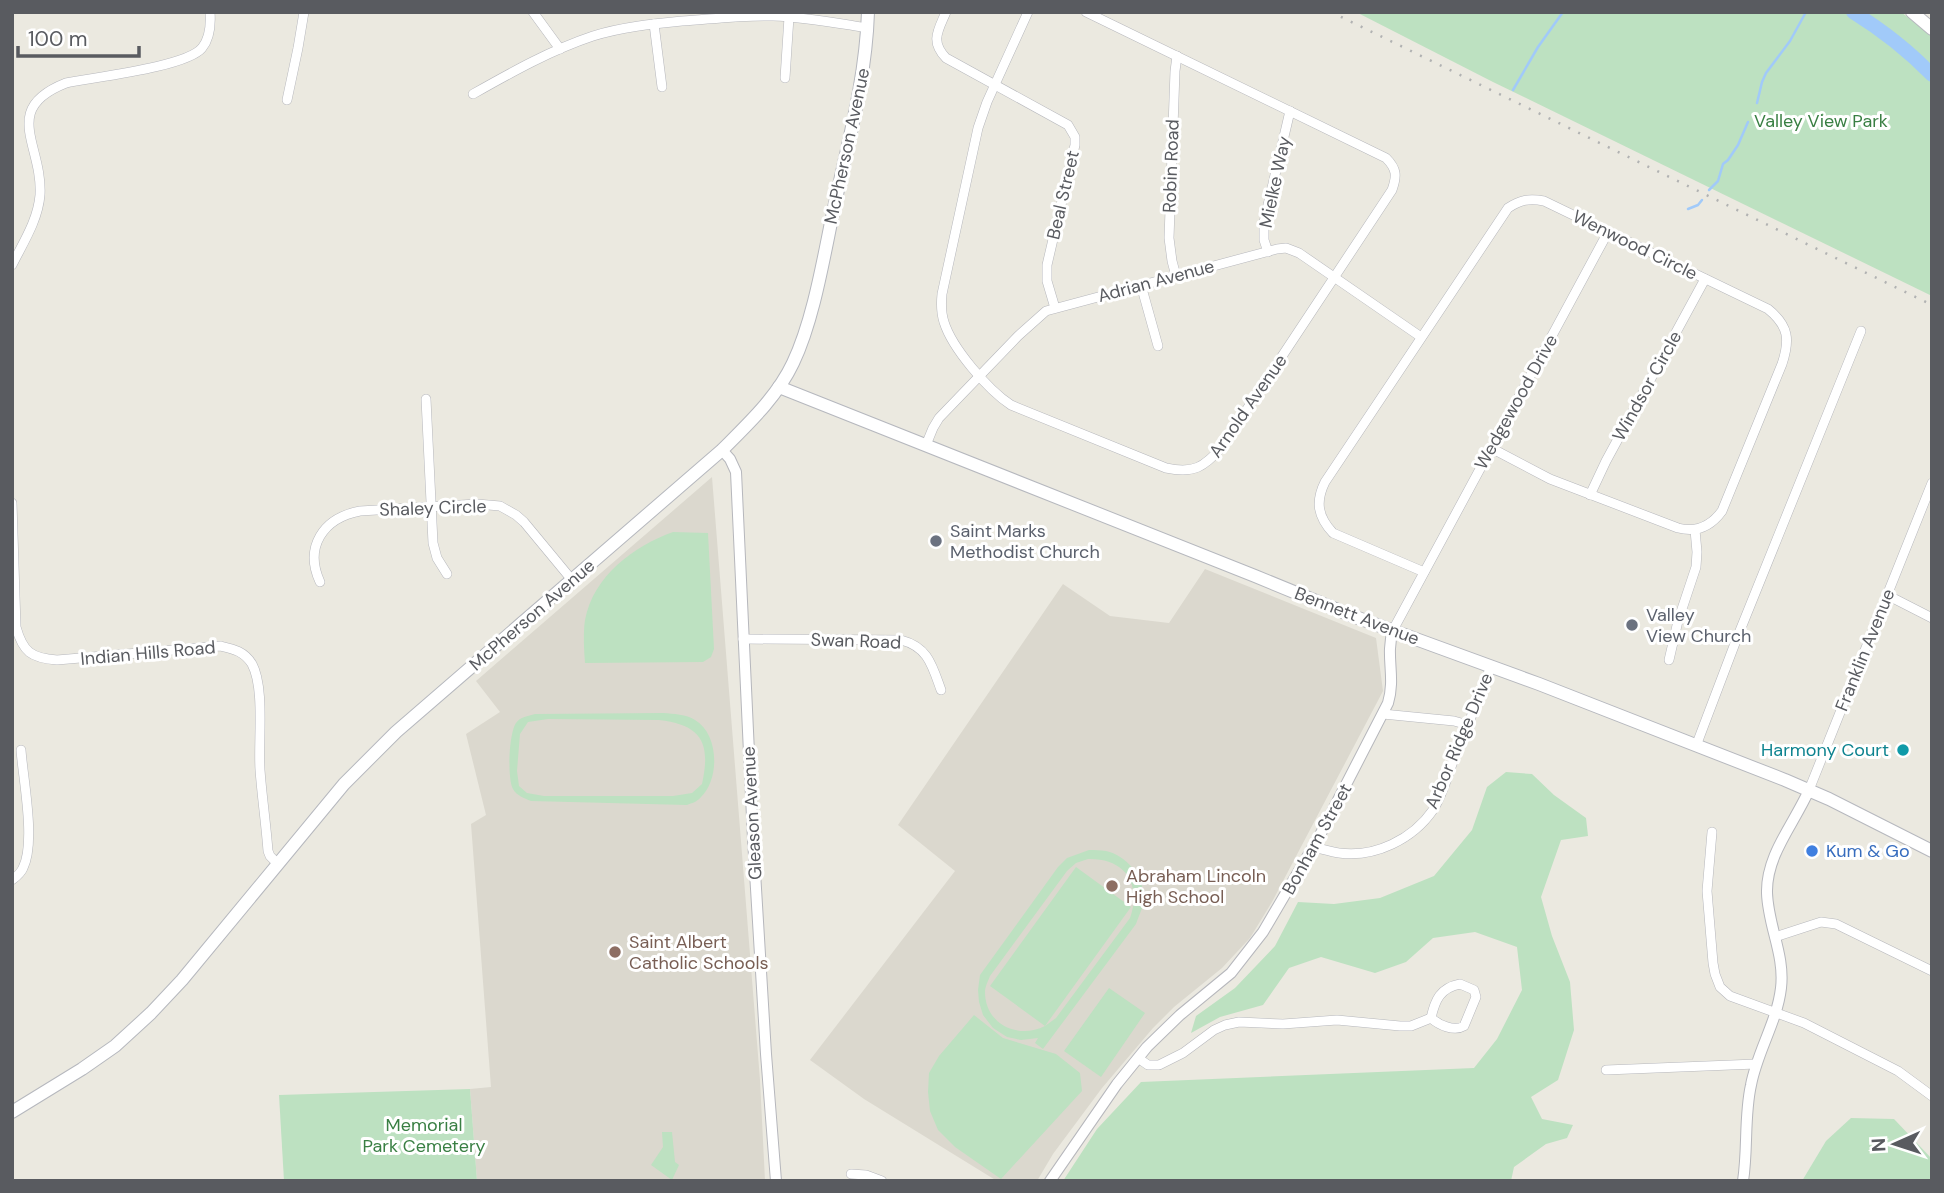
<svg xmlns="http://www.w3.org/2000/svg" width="1944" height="1193" viewBox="0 0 1944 1193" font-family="'DM Sans',sans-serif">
	<rect width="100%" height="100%" fill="#ebe9e0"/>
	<g fill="#dbd8ce">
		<polygon points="712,477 760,1080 765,1181 477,1181 470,1089 491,1087 471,824 486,815 466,734 500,712 476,681"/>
		<polygon points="1205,569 1376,638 1383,691 1272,902 1250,938 1222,968 1174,1007 1153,1028 1102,1088 1053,1154 1037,1181 997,1181 864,1099 810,1060 955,871 898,825 1063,584 1110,616 1169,623"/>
	</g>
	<g fill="#bde1c1" fill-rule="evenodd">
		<polygon points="1356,12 1901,12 1932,36 1932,296 1493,82"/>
		<path d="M673,532L708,533L714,649L711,657L703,662L585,663C584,649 583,634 585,620C593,576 634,546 673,532Z"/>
		<path d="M663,713C674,714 686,714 695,720C719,734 720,779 701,797C697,802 692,803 687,805L531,801C524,798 517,796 513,789C507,778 509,733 516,723C520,717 528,716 535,714ZM548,719L659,720C702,725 711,743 702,784L692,793L673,796H544L527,793L519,786L517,771L520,734L528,722Z"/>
		<polygon points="1506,772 1532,774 1554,795 1586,818 1588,836 1561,840 1541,897 1552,936 1570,982 1574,1030 1558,1080 1531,1097 1542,1119 1573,1125 1567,1138 1546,1144 1514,1167 1511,1181 1063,1181 1097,1129 1141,1082 1474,1068 1497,1039 1522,990 1517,947 1475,932 1433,938 1406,962 1375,973 1321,957 1289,968 1263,1005 1220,1017 1191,1033 1196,1016 1235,988 1275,946 1298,902 1334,904 1380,898 1434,876 1472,830 1487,787"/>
		<path d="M1089,850C1094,850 1101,850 1106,851C1126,855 1143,876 1144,897C1144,906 1139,915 1136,924L1043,1049L1035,1043L1038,1038L1021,1040L1007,1037L993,1028L983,1015L979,1002L978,990L980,975L1058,867L1067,858ZM1088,859C1125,858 1142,884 1130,918L1056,1018L1045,1026L1131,907L1076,867L990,986L1045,1026C1018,1040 985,1024 985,992C985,987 988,981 990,976L1067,871L1076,863Z"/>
		<polygon points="1109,988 1145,1013 1101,1077 1064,1051"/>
		<polygon points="974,1015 1003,1038 1056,1054 1080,1073 1082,1091 1001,1179 955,1147 938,1130 930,1111 928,1092 929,1073 939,1056"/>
		<polygon points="470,1089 477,1181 284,1181 279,1095"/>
		<polygon points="1851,1118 1894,1119 1932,1159 1932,1181 1802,1181 1826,1141"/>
		<polygon points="662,1132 672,1132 675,1162 679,1165 672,1180 651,1165 663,1147"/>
	</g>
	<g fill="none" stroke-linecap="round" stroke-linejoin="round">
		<g stroke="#a1caf9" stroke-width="2.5">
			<polyline points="1513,90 1538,47 1563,12"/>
			<polyline points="1757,103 1762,82 1766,73 1790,41 1806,12"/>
			<polyline points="1709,190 1718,181 1723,164 1728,160 1738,145 1748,122"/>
			<polyline points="1688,209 1698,205 1702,200"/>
		</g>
		<path stroke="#a1caf9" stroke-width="14" d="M1853,12C1882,30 1908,50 1932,75"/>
		<g stroke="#b6b7bc" stroke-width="10">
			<g id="minor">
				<polyline points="533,12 560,49"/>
				<path d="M946,12C938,31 930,41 946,58L1068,125L1075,137V145L1047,265V281L1055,308"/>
				<path d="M1028,12L987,102L978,128L942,294C941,304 941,313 944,322C952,348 988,390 1011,405L1166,468C1194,474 1204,467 1222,447L1392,190C1397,176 1397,169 1386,158L1086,12"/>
				<polyline points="654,24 662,87"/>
				<polyline points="785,78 789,17"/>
				<path d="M473,94C512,72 551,50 593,36C622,27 652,24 682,21C712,19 743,15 773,16C805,17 836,23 868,28"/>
				<polyline points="287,100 298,48 304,12"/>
				<polyline points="1268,252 1264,240 1264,222 1290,111"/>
				<path d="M12,265C23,243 38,220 40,195C43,145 0,109 66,83C95,77 186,67 202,48C210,38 211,25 210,12"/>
				<polyline points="1176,276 1172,261 1169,238 1175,71 1177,56"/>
				<polyline points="1141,285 1158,346"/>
				<polyline points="426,399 433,543 437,558 447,574"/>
				<polyline points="926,445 933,428 939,418 1018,336 1046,311 1277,249 1286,248 1299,253 1421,337"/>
				<polyline points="1590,495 1606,461 1705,279"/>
				<path d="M12,503L16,627C23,652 31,658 57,660L220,646C233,649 244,651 252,664C265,688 258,741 260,770C262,797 266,824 268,851L270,856L278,864"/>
				<path d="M1424,572L1333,533C1318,517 1315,502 1325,482L1508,208C1520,200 1529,198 1544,201L1768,309C1789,326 1790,340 1782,364L1722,511C1711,526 1697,533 1678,528L1550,479L1491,448"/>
				<path d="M320,582C304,547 323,518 360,511L477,504L500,506L516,515L524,522L572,580"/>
				<polyline points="1887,595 1932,618"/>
				<polyline points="1393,630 1608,232"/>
				<path d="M743,639L901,640C928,647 932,665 941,690"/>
				<polyline points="1669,660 1678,621 1696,567 1697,552 1695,530"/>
				<polyline points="1383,714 1454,721 1468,725"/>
				<polyline points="1696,746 1737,638 1861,331"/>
				<polyline points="1809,790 1932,483"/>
				<polyline points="1712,832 1707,891 1713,963 1715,974 1720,987 1730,996 1804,1023 1898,1071 1932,1096"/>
				<path d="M1313,847C1322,849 1331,852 1339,853C1375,858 1413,839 1433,810C1444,793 1449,770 1457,751C1469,722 1481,694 1491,666"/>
				<path d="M12,880C16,877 21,873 23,868C36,842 23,779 21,750"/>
				<polyline points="1775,937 1821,922 1836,924 1932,971"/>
				<path d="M1460,984L1474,990L1476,997L1464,1026C1454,1032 1439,1025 1431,1018C1435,1000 1440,988 1460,984Z"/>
				<polyline points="1138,1058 1148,1065 1159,1065 1183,1053 1214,1030 1225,1025 1239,1022 1283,1024 1337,1020 1400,1026 1411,1026 1431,1018"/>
				<polyline points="1606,1070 1756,1064"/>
				<polyline points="851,1174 866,1175 882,1181"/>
			</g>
		</g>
		<g stroke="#b6b7bc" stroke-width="12">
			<g id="tertiary">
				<polyline points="722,450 730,459 736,472 753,839 766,1054 776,1181"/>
				<path d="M1050,1181L1117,1084L1147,1047L1180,1015L1231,973L1263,932L1320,835L1388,703C1396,676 1385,657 1393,630"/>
				<path d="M1743,1181C1748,1149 1744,1116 1751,1085C1757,1052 1777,1022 1781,988C1785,955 1768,926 1767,893C1766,855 1794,824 1809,790"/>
			</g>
		</g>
		<g stroke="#b6b8be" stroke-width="14">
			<g id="secondary">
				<polyline points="1912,12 1932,29"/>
				<polyline points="779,387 1255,576 1350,615 1539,684 1785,780 1829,799 1932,851"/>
				<path d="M12,1112L82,1069L115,1046L151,1013L182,980L344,784L396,732L722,450C748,424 777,397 793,363C814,319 824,255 834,208C848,143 866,78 868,12"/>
			</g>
		</g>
		<use href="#minor" stroke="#fff" stroke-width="9"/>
		<use href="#tertiary" stroke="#fff" stroke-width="10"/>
		<use href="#secondary" stroke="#fff" stroke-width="12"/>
		<polyline stroke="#b1b2b2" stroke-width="2.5" stroke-dasharray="2 9" stroke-linecap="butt" points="1331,12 1932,305"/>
	</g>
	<g fill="#6b7280" stroke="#fff" stroke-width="2.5">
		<circle cx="936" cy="541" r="7"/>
		<circle cx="1632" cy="625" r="7"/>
	</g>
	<circle fill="#0f9aa8" stroke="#fff" stroke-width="2.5" cx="1903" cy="750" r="7"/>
	<circle fill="#3f7fe0" stroke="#fff" stroke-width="2.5" cx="1812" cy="851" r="7"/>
	<g fill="#8d6e63" stroke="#fff" stroke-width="2.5">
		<circle cx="1112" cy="886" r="7"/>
		<circle cx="615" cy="952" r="7"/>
	</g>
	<g text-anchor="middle" stroke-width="6" stroke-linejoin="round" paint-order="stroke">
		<g font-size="18" fill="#397f43" stroke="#fff">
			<text x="1821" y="127">Valley View Park</text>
			<text x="424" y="1131">Memorial<tspan x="424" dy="21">Park Cemetery</tspan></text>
		</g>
		<g font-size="18" fill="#595b60" stroke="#fff">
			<text transform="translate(847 146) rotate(-78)" y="6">McPherson Avenue</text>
			<text transform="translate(1171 166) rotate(-88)" y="6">Robin Road</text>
			<text transform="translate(1275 182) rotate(-78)" y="6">Mielke Way</text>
			<text transform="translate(1063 195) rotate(-77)" y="6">Beal Street</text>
			<text transform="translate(1635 245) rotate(26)" y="6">Wenwood Circle</text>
			<text transform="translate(1156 281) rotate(-15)" y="6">Adrian Avenue</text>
			<text transform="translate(1647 386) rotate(-61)" y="6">Windsor Circle</text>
			<text transform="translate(1516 402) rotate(-61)" y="6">Wedgewood Drive</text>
			<text transform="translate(1248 406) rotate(-55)" y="6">Arnold Avenue</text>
			<text transform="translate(433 508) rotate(-2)" y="6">Shaley Circle</text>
			<text transform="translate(532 615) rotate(-41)" y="6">McPherson Avenue</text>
			<text transform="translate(1357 616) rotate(21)" y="6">Bennett Avenue</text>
			<text transform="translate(856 641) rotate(2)" y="6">Swan Road</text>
			<text transform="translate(1865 650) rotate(-68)" y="6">Franklin Avenue</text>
			<text transform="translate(148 653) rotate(-5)" y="6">Indian Hills Road</text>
			<text transform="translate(1459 741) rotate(-67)" y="6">Arbor Ridge Drive</text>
			<text transform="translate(752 813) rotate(-93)" y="6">Gleason Avenue</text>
			<text transform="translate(1317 839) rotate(-61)" y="6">Bonham Street</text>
		</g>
		<g font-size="18" fill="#5b616d" stroke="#fff" text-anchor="start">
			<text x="950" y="537">Saint Marks<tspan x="950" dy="21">Methodist Church</tspan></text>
			<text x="1646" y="621">Valley<tspan x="1646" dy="21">View Church</tspan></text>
		</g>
		<g font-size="18" fill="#0d838f" stroke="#fff" text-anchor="end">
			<text x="1889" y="756">Harmony Court</text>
		</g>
		<g font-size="18" fill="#366cbe" stroke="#fff" text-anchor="start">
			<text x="1826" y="857">Kum &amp; Go</text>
		</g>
		<g font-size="18" fill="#785e54" stroke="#fff" text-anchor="start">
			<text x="1126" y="882">Abraham Lincoln<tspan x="1126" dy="21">High School</tspan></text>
			<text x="629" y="948">Saint Albert<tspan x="629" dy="21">Catholic Schools</tspan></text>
		</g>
	</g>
	<rect width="1944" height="1193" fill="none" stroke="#595b60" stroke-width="28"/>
	<g transform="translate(1895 1144) rotate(267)" stroke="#ffffff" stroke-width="5" paint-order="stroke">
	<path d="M0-5L12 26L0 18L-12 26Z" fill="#595b60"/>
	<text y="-10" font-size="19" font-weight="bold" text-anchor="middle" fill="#595b60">N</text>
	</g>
	<path d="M18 46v10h121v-10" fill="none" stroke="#595b60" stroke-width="3.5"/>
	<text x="28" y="46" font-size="21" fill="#595b60" stroke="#ffffff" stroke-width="5" paint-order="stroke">100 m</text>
</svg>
